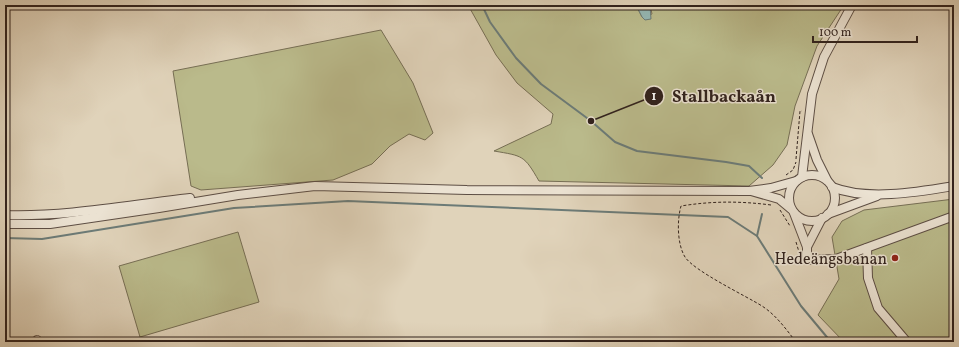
<svg xmlns="http://www.w3.org/2000/svg" width="959" height="347" viewBox="0 0 959 347" font-family="Vollkorn,serif">
	<rect width="100%" height="100%" fill="#e0d3ba"/>
	<filter id="stains"><feTurbulence type="fractalNoise" baseFrequency=".005" numOctaves="4"/><feColorMatrix values="0 0 0 0 .2 0 0 0 0 .09 0 0 0 0 .02 0 0 0 .5 -.17"/></filter>
	<radialGradient id="worn" r=".72"><stop offset=".6" stop-color="#630" stop-opacity="0"/><stop offset="1" stop-color="#630" stop-opacity=".3"/></radialGradient>
	<g fill="#baba8b" stroke="#766e54">
		<path d="M468,5H636L642,17L652,14L650,5H844L817,46L795,106L787,145L773,165L749,186L539,181C524,155 523,156 494,151L551,124L553,114L517,83L496,55Z"/>
		<polygon points="381,30 413,83 433,133 425,140 409,134 390,146 372,164 333,180 201,190 191,186 173,71"/>
		<polygon points="954,199 954,342 844,342 818,315 839,279 832,237 842,221 864,210"/>
		<polygon points="238,232 259,302 140,337 119,266"/>
	</g>
	<polygon fill="#94b7b3" stroke="#6c7b77" points="636,5 650,5 651,19 645,20 642,17"/>
	<g fill="none" stroke-linecap="round" stroke-linejoin="round">
		<g stroke="#6c7b77" stroke-width="2">
			<polyline points="482,5 490,22 516,58 541,84 591,121 615,142 637,151 726,162 749,166 762,178"/>
			<polyline points="757,236 762,214"/>
			<polyline points="5,238 42,239 234,208 348,201 728,217 757,236 801,306 831,342"/>
		</g>
		<g stroke="#5d4e44" stroke-width="10">
			<g id="minor">
				<polyline points="808,134 817,160 827,180"/>
				<circle cx="812" cy="198" r="23"/>
				<polyline points="802,177 812,94 824,57 852,5"/>
				<path d="M832,187C867,201 918,192 954,186"/>
				<polyline points="751,191 779,199 791,209"/>
				<polyline points="794,213 807,247 807,260 836,259 954,216"/>
				<polyline points="828,214 877,196"/>
				<path d="M5,215C67,217 128,205 190,198"/>
				<polyline points="5,224 50,224 159,208 238,195 315,186 467,190 749,191 771,188 796,181"/>
				<polyline points="807,247 822,218"/>
				<polyline points="867,248 868,278 878,308 907,342"/>
				<polyline points="37,340 38,342"/>
			</g>
		</g>
		<g stroke="#31221d" stroke-width="1" stroke-dasharray="3 2" stroke-linecap="butt">
			<polyline points="796,159 800,111 802,111"/>
			<polyline points="786,175 793,170 796,162"/>
			<path d="M771,205C740,201 712,201 681,206C677,220 677,244 685,257C694,271 746,296 762,306C776,315 786,329 796,342"/>
			<polyline points="780,210 790,226"/>
			<polyline points="796,242 799,252"/>
		</g>
		<use href="#minor" stroke="#ebe2d2" stroke-width="8"/>
	</g>
	<circle fill="#8f2418" stroke="#ebe2d2" stroke-width="1.5" cx="895" cy="258" r="4"/>
	<g text-anchor="middle" stroke-width="3" stroke-linejoin="round" paint-order="stroke">
		<g font-size="16" fill="#31221d" stroke="#ebe2d2" text-anchor="end">
			<text x="887" y="264">Hedeängsbanan</text>
		</g>
	</g>
	<path fill="none" stroke="#31221d" stroke-width="1.5" d="M591 121L654 96"/>
	<g fill="#31221d" stroke="#ebe2d2" stroke-width="1.5">
		<circle cx="591" cy="121" r="4"/>
		<circle cx="654" cy="96" r="10"/>
	</g>
	<g font-size="12" text-anchor="middle" font-weight="bold" fill="#fff">
		<text x="654" y="100">1</text>
	</g>
	<g font-size="17" text-anchor="middle" font-weight="bold" fill="#31221d" stroke="#ebe2d2" stroke-width="3" stroke-linejoin="round" paint-order="stroke">
		<text x="724" y="102">Stallbackaån</text>
	</g>
	<rect width="959" height="347" fill="none" stroke="#e0d3ba" stroke-width="20"/>
	<rect x="6" y="6" width="947" height="335" fill="none" stroke="#31221d" stroke-width="2"/>
	<rect x="10" y="10" width="939" height="327" fill="none" stroke="#31221d"/>
	<path d="M813 36v6h104v-6" fill="none" stroke="#31221d" stroke-width="2"/>
	<text x="819" y="36" font-size="12" fill="#31221d" stroke="#ebe2d2" stroke-width="3" paint-order="stroke">100 m</text>
	<rect width="100%" height="100%" filter="url(#stains)"/>
	<rect width="100%" height="100%" fill="url(#worn)"/>
</svg>
